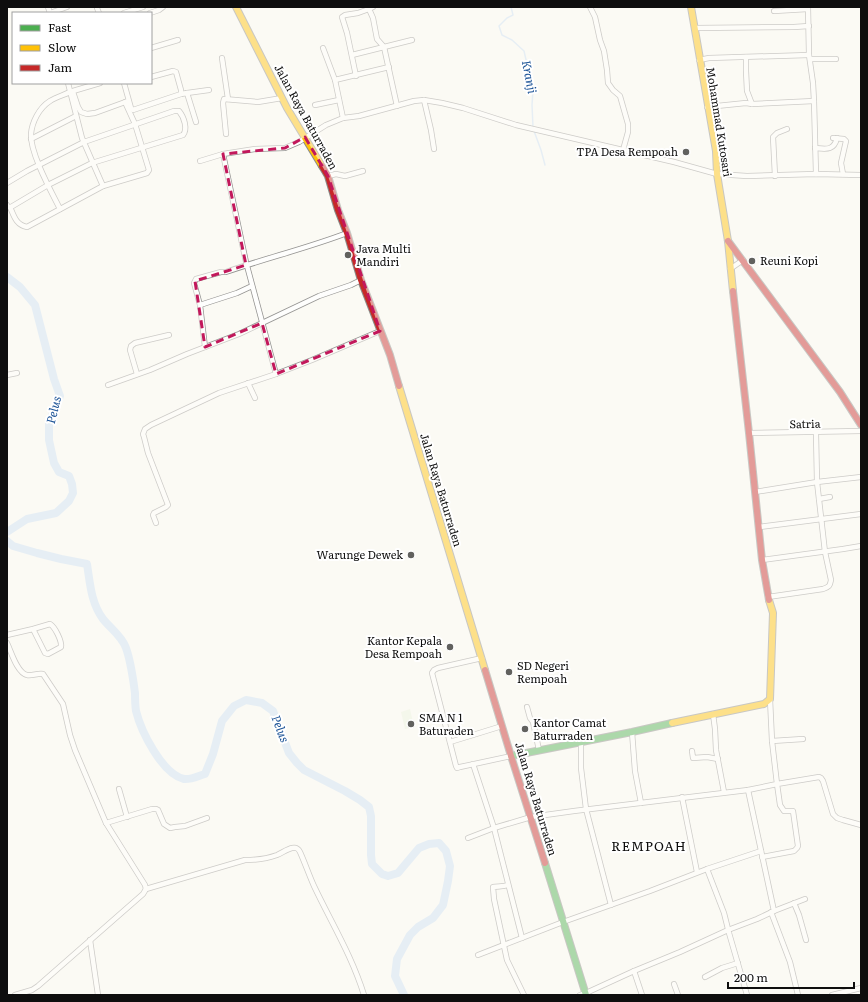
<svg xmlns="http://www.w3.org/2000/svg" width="868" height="1002" viewBox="0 0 868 1002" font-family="Literata,serif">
	<rect width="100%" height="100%" fill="#fbfaf4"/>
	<polygon fill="#ecf3df" points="410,709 414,727 405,729 401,712"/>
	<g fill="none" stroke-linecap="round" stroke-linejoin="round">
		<g stroke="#cde1f3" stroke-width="1.5">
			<polyline points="511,7 513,15 507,18 499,26 502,35 512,40 524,51 533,90 532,105 533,127"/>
			<polyline points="534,131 541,150 545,165"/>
		</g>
		<g stroke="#cde1f3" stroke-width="8">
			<polyline points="7,277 20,287 35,305 54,379 60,396 56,407 49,422 49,440 54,463 59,472 69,476 72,484 73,493 69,501 56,513 27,519 7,532"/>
			<path d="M7,541L13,546L37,553L61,559L87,564C90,583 91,603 103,619C110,628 122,636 126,648C131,662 133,678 135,693C135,699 135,705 136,711C141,731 162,774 184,779C191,780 198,776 205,774L213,754L222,721L234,706L246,700L262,703L273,711L289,753L297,763L304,770L345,791L360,800L369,807L371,816V855L372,864L382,874L388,876L398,873L419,848L429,844L439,843L446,851L450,866L448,881L443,905L433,918L418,927L410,935L397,959L395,976L404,995"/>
		</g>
		<g stroke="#959492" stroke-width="6">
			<g id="street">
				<polyline points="48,7 50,13"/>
				<polyline points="373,7 369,9 373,18 377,39 384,47 397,106"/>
				<polyline points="590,7 595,17 600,40 604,51 607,70 608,83 613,90 620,96 628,124 628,132 623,150"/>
				<polyline points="808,7 809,55 813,83 814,101 816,174"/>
				<polyline points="97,8 99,13"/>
				<polyline points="774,11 808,9"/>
				<polyline points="50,13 67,7"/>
				<polyline points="124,13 143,7"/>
				<polyline points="150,13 159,10 163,7"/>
				<polyline points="695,28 794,27 809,26"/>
				<polyline points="151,48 178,40"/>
				<polyline points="323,48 335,80 343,118"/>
				<polyline points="352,55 412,40"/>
				<polyline points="746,57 746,71 747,91 752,104"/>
				<polyline points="222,58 228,99"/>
				<polyline points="810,59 836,59"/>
				<polyline points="699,60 709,58 809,55"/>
				<polyline points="356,76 347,33 342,17 345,15 358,13 369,9"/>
				<polyline points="335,80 389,67"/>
				<polyline points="68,83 82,138 103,186"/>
				<polyline points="124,83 131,108 133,110 181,94 181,90 176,72 173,71 151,77"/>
				<polyline points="73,91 100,83"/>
				<polyline points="73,92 78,107 81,112 87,114 95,113 128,101"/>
				<polyline points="187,93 209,90"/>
				<polyline points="181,94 187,93 196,122"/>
				<polyline points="424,100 431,130 434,149"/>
				<polyline points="315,105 339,100"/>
				<polyline points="707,107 746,103 752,104 814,101"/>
				<polyline points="226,134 223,103 224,99 258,102 282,98"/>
				<polyline points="833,138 844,139 846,141 841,163 843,174"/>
				<polyline points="31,139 76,116"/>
				<path d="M815,148C826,149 834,151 837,138"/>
				<polyline points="200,161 223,154"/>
				<polyline points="328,176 336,174 345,176 363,171"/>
				<polyline points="775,176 773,137 777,133 787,129"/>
				<path d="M7,183L27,171L84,142L174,111H179C184,117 188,129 183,135L92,163L48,185L11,207H8L7,205"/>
				<path d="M10,207C14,216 16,225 27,227L103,186L147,173L149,170L135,124L125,102"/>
				<path d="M60,209C51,191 30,153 31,134C32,122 39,108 50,101C56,97 64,95 70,92"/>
				<polyline points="730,269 743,260"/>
				<polyline points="200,305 237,293 252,286"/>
				<path d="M205,347L200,305L194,283L196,279L221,272H226C266,258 308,248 347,233"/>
				<polyline points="137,374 130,350 131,346 135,343 169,335"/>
				<polyline points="276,374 246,262 223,154 255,149 285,148 299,142 326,125 343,118 359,116 414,101 424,100 442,103 463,108 516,125 674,162 717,174 747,176 816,174 861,175"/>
				<polyline points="7,375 17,373"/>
				<polyline points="248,383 255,398"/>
				<polyline points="108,385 150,370 187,354 239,334 319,296 351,285 361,280"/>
				<polyline points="749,433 861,431"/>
				<polyline points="755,492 817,482 861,477"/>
				<polyline points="819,499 830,497"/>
				<polyline points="156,523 153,515 154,513 166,507 168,505 148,453 144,437 143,434 145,429 151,425 219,393 276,374 312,360 380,331"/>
				<polyline points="759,527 861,514"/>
				<polyline points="762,560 843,549 861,546"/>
				<path d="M768,597L823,589C829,587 830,586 831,580L825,552L817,482L816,433"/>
				<path d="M7,635L33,629L50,624C55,627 62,641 61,647L48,654L45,653L33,629"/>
				<path d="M7,643C11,651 17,673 27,675C32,676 38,673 43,674L63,704L70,735L75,750L106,823L145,885L146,889"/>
				<polyline points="482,658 438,668 434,670 432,673 456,766 457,768 460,767 511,756"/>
				<polyline points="527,707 530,718 533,722 539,750"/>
				<polyline points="713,714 715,729 716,750 724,792"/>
				<polyline points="632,732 635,771 641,803"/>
				<polyline points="772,741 803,739"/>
				<polyline points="450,742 473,735 502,726"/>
				<polyline points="581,742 581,768 586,809 611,905"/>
				<polyline points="692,751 693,758 707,757 718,759"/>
				<polyline points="473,764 494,828 522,938"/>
				<polyline points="119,789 127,817"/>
				<polyline points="682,797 697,872"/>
				<polyline points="106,823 152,809 156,809 158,810 164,824 170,828 175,827 185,826 207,818"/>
				<polyline points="468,838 494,828 531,817 574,811 748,790 777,784 772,741 770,699"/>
				<polyline points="762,857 794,851 797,848 798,846 793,811 784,811 780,805 777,784 819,777 821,778 823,781 833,814 837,818 843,820 861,825"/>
				<polyline points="707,869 724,913 729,933 747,995"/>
				<path d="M508,885C503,887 498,886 493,887L494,899L507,960L524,995"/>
				<polyline points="794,903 799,915 806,940"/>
				<polyline points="774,911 805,899"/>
				<polyline points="771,912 790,962 798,995"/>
				<polyline points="90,940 98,995"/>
				<polyline points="478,955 563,922 650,891 707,869 761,851"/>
				<polyline points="634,971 642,995"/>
				<polyline points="705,977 722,968 738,963"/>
				<polyline points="674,984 678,995"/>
				<path d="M15,995L32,990L38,986L143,894L146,889L245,860C256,860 266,859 277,855C282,853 287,849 292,848C296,847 298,848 300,852C305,863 309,875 314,886C331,922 352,956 364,995"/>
				<polyline points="580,995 586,993 634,971 680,952 728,930 757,919 774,911 748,790"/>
				<polyline points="832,995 861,988"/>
			</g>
		</g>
		<g stroke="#8b8b88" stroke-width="8">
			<g id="fast">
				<polyline points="511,756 632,732 672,723"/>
				<polyline points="545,863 586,995"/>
			</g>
		</g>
		<g stroke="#8b8b88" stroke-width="8">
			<g id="slow">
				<polyline points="236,7 287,108 322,166"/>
				<polyline points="691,7 716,151 717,174 728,241 733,291"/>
				<polyline points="399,386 485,670"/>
				<polyline points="672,723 764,704 770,699 773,613 769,600"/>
			</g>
		</g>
		<g stroke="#8b8b88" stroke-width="8">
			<g id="jam">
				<polyline points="322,166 328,176 338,210 347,233 361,280 390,355 399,386"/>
				<polyline points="728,241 840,392 861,425"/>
				<polyline points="733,291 749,433 762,560 769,600"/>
				<polyline points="485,670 511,756 545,863"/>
			</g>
		</g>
		<use href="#street" stroke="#fefefd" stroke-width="4.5"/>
		<use href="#fast" stroke="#4caf50" stroke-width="6"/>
		<use href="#slow" stroke="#ffc107" stroke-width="6"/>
		<use href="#jam" stroke="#c62828" stroke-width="6"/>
	</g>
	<path d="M0 0H868V1002H0ZM305,137L328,176L380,331L276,374L262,323L205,347L195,281L246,265L223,154L285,148Z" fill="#fbfaf4" fill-opacity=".55" fill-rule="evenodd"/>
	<path fill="none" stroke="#c2185b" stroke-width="3" stroke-dasharray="8 5" stroke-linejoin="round" d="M305,137L328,176L380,331L276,374L262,323L205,347L195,281L246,265L223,154L285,148Z"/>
	<g fill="#61615e" stroke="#fff" stroke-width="1.5">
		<circle cx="686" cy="152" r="4"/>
		<circle cx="348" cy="255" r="4"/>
		<circle cx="752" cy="261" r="4"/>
		<circle cx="411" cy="555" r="4"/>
		<circle cx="450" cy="647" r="4"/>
		<circle cx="509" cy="672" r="4"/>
		<circle cx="411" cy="724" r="4"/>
		<circle cx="525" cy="729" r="4"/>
	</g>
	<g text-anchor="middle" stroke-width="4" stroke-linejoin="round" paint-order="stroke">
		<g font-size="11" fill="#0e0e0e" stroke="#fff">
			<text transform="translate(306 117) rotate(61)" y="4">Jalan Raya Baturraden</text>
			<text transform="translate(719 122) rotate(81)" y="4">Mohammad Kutosari</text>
			<text transform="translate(805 424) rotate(-1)" y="4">Satria</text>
			<text transform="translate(441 490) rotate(73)" y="4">Jalan Raya Baturraden</text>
			<text transform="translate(536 799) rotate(73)" y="4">Jalan Raya Baturraden</text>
		</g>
		<g font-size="11" fill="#0e0e0e" stroke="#fff" text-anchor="start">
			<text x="678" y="156" text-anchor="end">TPA Desa Rempoah</text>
			<text x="356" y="253">Java Multi<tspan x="356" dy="13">Mandiri</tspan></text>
			<text x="760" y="265">Reuni Kopi</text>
			<text x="403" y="559" text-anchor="end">Warunge Dewek</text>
			<text x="442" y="645" text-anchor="end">Kantor Kepala<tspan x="442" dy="13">Desa Rempoah</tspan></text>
			<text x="517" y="670">SD Negeri<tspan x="517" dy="13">Rempoah</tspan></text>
			<text x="419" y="722">SMA N 1<tspan x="419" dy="13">Baturaden</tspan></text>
			<text x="533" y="727">Kantor Camat<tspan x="533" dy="13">Baturraden</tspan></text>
		</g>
		<g font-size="12" font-style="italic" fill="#205698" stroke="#fff">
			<text transform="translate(529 77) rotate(79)" y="4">Kranji</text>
			<text transform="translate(54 410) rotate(-76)" y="4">Pelus</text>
			<text transform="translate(280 729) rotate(69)" y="4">Pelus</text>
		</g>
		<g font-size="13" letter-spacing="1" fill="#0e0e0e" stroke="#fff">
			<text x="649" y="851">REMPOAH</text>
		</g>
	</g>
	<rect width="868" height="1002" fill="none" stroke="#0e0e0e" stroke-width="16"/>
	<rect x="12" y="12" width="140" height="72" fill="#ffffff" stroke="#9f9f9f"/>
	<rect x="20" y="25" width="20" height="6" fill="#4caf50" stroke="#9f9f9f"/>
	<text x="48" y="32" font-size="12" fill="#0e0e0e">Fast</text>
	<rect x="20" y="45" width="20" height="6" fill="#ffc107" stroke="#9f9f9f"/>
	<text x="48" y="52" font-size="12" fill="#0e0e0e">Slow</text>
	<rect x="20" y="65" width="20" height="6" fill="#c62828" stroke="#9f9f9f"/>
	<text x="48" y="72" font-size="12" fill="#0e0e0e">Jam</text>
	<path d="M728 982v6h126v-6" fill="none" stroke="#0e0e0e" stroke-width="2"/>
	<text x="734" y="982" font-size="12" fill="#0e0e0e" stroke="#ffffff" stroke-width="3" paint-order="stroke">200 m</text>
</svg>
